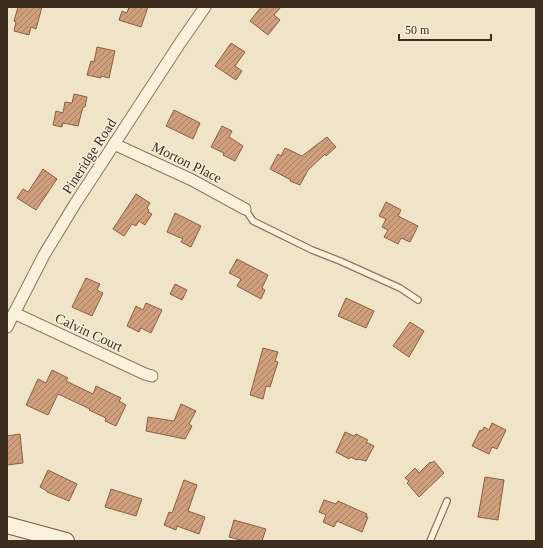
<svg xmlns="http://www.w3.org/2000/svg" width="543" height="548" viewBox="0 0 543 548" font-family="Georgia,serif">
	<defs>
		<pattern id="building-hatch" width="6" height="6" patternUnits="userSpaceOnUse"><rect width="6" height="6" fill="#cf9f7d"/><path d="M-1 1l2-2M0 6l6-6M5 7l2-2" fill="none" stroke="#a98266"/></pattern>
	</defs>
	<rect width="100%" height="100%" fill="#f0e4c8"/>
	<g fill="url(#building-hatch)" stroke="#8d5f41">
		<polygon points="18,7 42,7 36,29 31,27 29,35 14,31 16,22 14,21"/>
		<polygon points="129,7 148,7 141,27 119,20 122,11 127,13"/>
		<polygon points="261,7 281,7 274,15 280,20 268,35 250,21"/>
		<polygon points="231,43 245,52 235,66 242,71 236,80 215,66"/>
		<polygon points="97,47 115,51 109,78 101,76 101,78 87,75 91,61 94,62"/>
		<polygon points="74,94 87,97 85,107 83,107 78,126 63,123 62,127 53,125 56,111 63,113 65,102 72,103"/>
		<polygon points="174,110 200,123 193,139 166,126"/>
		<polygon points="222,126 232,131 229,137 243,146 235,161 223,155 224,153 211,147"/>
		<polygon points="327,137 336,147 326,156 325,154 308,170 300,185 290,181 291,180 270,169 278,154 281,156 285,148 302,156"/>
		<polygon points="43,169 57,179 36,210 17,198 23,189 28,192"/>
		<polygon points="136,194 150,203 147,208 149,210 148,212 152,214 145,225 139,221 136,226 132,224 124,236 113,229"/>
		<polygon points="386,202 401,210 398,216 418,226 410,242 401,238 398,244 384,237 388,230 382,227 386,219 379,216"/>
		<polygon points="175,213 201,226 191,247 181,242 183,239 167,232"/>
		<polygon points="237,259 268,275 262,288 265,290 261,299 237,286 241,279 229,273"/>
		<polygon points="86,278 100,284 97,290 103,293 92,316 72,307"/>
		<polygon points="175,284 187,290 182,300 170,294"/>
		<polygon points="346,298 374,311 366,328 338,316"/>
		<polygon points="146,303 162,310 151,333 141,328 139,332 127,326 136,306 143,310"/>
		<polygon points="410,322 424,331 409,357 393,346"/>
		<polygon points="263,348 278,352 275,361 278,362 270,387 266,386 263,399 250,395"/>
		<polygon points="52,370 68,378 66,381 93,394 96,386 121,398 119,401 126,405 116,426 105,421 106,418 89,410 90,409 58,394 48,415 26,405 38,379 46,383"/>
		<polygon points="181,404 196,411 189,424 192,426 185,439 146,431 148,417 174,421"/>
		<polygon points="492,423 506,430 497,449 492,447 489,454 472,446 480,430 482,431 484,427 489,430"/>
		<polygon points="345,432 354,436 356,434 368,440 366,442 374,446 366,461 358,459 357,460 350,457 349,459 336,452"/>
		<polygon points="20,434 23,463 7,465 7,436"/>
		<polygon points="434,461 444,473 419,497 407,483 409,481 405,478 415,468 419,473 430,462 431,463"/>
		<polygon points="48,470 77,484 69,501 47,492 47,491 40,487"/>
		<polygon points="485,477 504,480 498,520 478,517"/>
		<polygon points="184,480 197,485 188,511 205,517 199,534 177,526 176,530 164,525 169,512 172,513"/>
		<polygon points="111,489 142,499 136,516 105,507"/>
		<polygon points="324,500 336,504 338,501 367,514 366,517 368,517 362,532 337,521 334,527 323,522 326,515 319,512"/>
		<polygon points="234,520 266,529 262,541 244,541 229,537"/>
	</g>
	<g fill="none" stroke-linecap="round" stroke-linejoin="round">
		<g stroke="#8d765c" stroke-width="8">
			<g id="service">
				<polyline points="245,209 253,221 312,250 340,261 400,288 418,300"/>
				<polyline points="430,541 447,501"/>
			</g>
		</g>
		<g stroke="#8d765c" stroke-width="13">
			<g id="minor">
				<polyline points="114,144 192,180 245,209"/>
				<polyline points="14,313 145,374 152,376"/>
				<polyline points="7,327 44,255 75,204 180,43 205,7"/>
			</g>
		</g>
		<g stroke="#6f573f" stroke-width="18">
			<polyline id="secondary" points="7,525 66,541"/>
		</g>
		<use href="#service" stroke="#faf1dc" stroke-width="5.5"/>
		<use href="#minor" stroke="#faf1dc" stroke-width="11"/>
		<use href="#secondary" stroke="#faf1dc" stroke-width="16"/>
	</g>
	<g text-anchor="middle" stroke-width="3" stroke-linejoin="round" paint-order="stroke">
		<g font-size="14" fill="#3d2e20" stroke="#f7eed8">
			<text transform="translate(89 156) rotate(-57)" y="5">Pineridge Road</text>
			<text transform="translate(187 162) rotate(26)" y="5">Morton Place</text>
			<text transform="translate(89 332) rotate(25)" y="5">Calvin Court</text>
		</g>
	</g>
	<rect width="543" height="548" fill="none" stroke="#3d2e20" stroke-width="16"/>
	<path d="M399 34v6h92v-6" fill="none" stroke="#3d2e20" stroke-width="2"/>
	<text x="405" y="34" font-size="12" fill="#3d2e20" stroke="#f7eed8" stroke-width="3" paint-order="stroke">50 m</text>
</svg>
